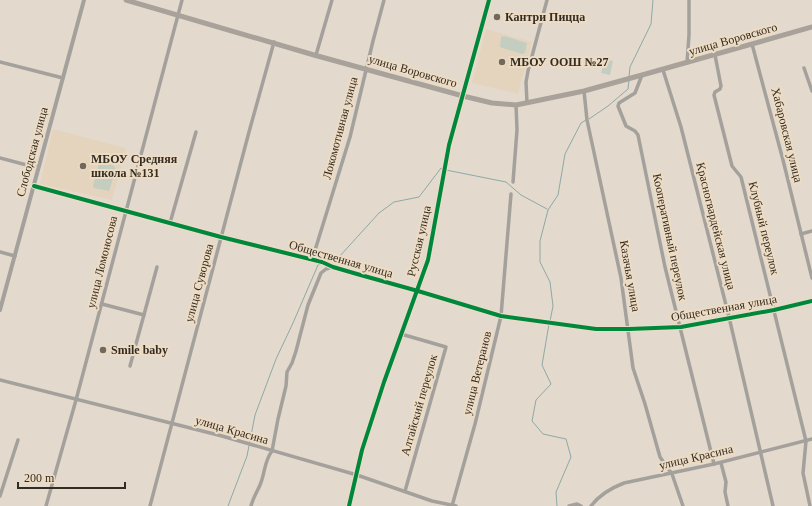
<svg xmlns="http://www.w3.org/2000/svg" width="812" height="506" viewBox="0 0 812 506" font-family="Georgia,serif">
	<rect width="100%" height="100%" fill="#e3dacd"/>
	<g fill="#e4d4bd">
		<polygon points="486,29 532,42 518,94 472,83"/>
		<polygon points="53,129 126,148 112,200 40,184"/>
	</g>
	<g fill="#c3cdc0">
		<polygon points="504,36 527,43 525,53 522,54 500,47 501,37"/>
		<polygon points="605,59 613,61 610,75 601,73"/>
		<polygon points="102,162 114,166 116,169 109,191 94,188 93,186 99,164"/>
	</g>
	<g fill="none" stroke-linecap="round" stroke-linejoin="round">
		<g stroke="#8ea8a6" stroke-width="1">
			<polyline points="629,77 630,67 651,24 653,0"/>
			<polyline points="589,119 608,106 628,89 629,80"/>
			<polyline points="446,170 506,182 521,195 547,209"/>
			<polyline points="326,262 339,257 379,213 394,202 419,197 441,168 443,169"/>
			<polyline points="550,321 553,306 550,282 540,262 540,241 548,210 558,195 565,154 581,123 586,120"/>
			<polyline points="549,324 542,365 551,384 536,400 532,421 543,434 566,439 571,457 556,492 557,506"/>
			<polyline points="228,506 247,456 255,415 276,359 293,323 318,265 323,263"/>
		</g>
		<g stroke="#a4a09c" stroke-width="3.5">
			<polyline points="752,44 783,160 812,278"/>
			<polyline points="316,55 332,0"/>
			<polyline points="715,55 721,86 720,89 715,92 714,95 732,166 741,177 806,441 803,473 810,506"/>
			<polyline points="0,62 63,78"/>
			<polyline points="687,63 689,35 689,0"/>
			<polyline points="804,68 812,91"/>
			<polyline points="663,70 681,127 729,317 773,506"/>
			<polyline points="642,75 635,93 619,103 618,106 626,126 635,131 638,135 665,267 714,464"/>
			<polyline points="584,91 587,120 621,278 633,368 645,404 660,457 672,474 683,506"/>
			<polyline points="527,103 526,82 528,71 547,0"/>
			<polyline points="0,158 38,168"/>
			<polyline points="513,182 517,130 516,105"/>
			<polyline points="34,186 221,237 322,262 333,267 357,274 418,291 501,316 596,329 629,329 681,327 774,310 812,301"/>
			<polyline points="170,223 196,132"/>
			<polyline points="801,234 812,231"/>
			<polyline points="0,252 15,256"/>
			<polyline points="312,260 350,137 373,41 384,0"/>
			<polyline points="102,304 144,315"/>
			<polyline points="401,334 446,347 405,491"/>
			<polyline points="130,366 157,267"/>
			<polyline points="0,380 222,436 357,475 432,501 456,506"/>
			<polyline points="721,463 726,482 725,492 728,506"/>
			<polyline points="0,496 18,440"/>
			<polyline points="46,506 76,400 182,0"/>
			<polyline points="150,506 249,132 274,42"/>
			<path d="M251,506C253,498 257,492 260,485C265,474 264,461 272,451L278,419L286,386L287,372L292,363L296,351L308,305L321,273L326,269L332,267"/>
			<polyline points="452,506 475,424 501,316 511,194"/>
			<polyline points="569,506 577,504 581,506"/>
			<path d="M591,506C600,494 611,488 624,483L714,464L812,439"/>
		</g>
		<g stroke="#a4a09c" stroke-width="4">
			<polyline points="0,310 84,0"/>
			<polyline points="349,506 362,450 384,382 428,260 449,145 489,0"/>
		</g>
		<polyline stroke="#a8a29a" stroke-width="5" points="126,0 314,55 463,96 492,103 516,105 584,91 642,75 812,27"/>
		<g stroke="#eddcc3" stroke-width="6">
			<g id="cycleway">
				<polyline points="34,186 221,237 322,262 333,267 357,274 418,291 501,316 596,329 629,329 681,327 774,310 812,301"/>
				<polyline points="349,506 362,450 384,382 428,260 449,145 489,0"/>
			</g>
		</g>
		<use href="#cycleway" stroke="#00873e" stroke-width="4"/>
	</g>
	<g fill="#71695e" stroke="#eddcc3" stroke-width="1.5">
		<circle cx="497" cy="17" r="4"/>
		<circle cx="502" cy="62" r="4"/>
		<circle cx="83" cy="166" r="4"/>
		<circle cx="103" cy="350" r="4"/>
	</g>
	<g text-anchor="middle" stroke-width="4" stroke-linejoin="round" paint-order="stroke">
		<g font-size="12" font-weight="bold" fill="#332c23" stroke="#eddcc3" text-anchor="start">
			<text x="505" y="21">Кантри Пицца</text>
			<text x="510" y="66">МБОУ ООШ №27</text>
			<text x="91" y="163">МБОУ Средняя<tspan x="91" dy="14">школа №131</tspan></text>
			<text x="111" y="354">Smile baby</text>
		</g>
		<g font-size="12" fill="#332c23" stroke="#eddcc3">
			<text transform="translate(733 39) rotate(-16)" y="4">улица Воровского</text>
			<text transform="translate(413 71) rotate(16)" y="4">улица Воровского</text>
			<text transform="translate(340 128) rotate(-75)" y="4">Локомотивная улица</text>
			<text transform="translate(787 135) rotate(76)" y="4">Хабаровская улица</text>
			<text transform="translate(32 152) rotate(-75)" y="4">Слободская улица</text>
			<text transform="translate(716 226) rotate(76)" y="4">Красногвардейская улица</text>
			<text transform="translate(764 228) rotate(76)" y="4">Клубный переулок</text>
			<text transform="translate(670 237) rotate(78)" y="4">Кооперативный переулок</text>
			<text transform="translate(419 241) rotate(-77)" y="4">Русская улица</text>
			<text transform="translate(341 259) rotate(16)" y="4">Общественная улица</text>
			<text transform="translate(102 262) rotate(-76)" y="4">улица Ломоносова</text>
			<text transform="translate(630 276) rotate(80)" y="4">Казачья улица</text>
			<text transform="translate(199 283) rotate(-75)" y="4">улица Суворова</text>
			<text transform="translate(724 308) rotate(-10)" y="4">Общественная улица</text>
			<text transform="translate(477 373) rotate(-76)" y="4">улица Ветеранов</text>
			<text transform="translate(419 405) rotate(-74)" y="4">Алтайский переулок</text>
			<text transform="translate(232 430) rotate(16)" y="4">улица Красина</text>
			<text transform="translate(696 457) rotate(-13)" y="4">улица Красина</text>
		</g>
	</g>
	<path d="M18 482v6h107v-6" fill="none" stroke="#332c23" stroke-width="2"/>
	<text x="24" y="482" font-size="12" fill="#332c23" stroke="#eddcc3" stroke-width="3" paint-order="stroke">200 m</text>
</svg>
